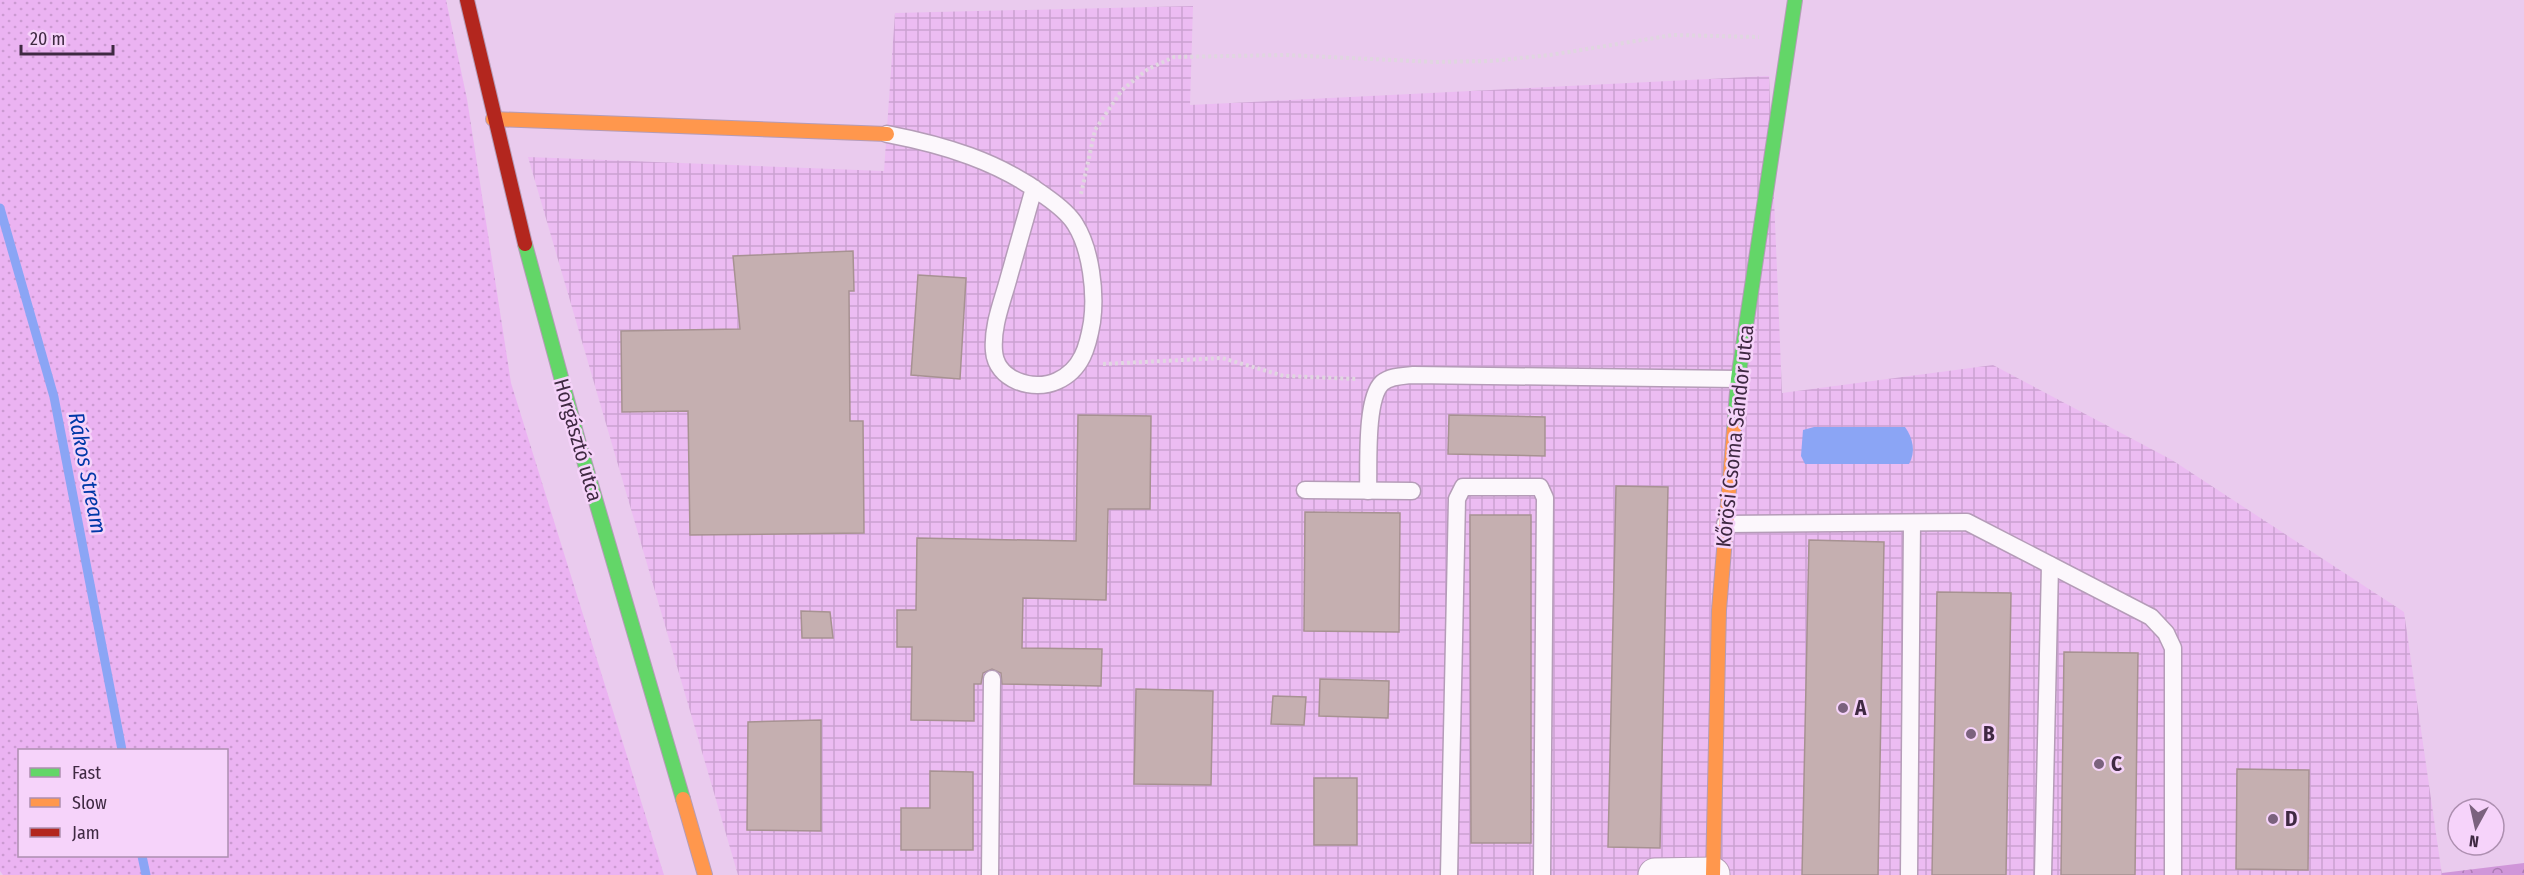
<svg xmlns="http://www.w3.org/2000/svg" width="2524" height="875" viewBox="0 0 2524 875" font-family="'Fira Sans Condensed',sans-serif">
	<defs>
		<pattern id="industrial-grid" width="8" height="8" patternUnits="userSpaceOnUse" patternTransform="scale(1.5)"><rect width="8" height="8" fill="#ecbcf2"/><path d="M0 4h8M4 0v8" fill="none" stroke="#cba2d1"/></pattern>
		<pattern id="grass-dots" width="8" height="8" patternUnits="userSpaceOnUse" patternTransform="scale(1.5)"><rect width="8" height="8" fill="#ebb3f2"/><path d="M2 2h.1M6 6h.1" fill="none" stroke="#cb9ad1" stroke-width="1.8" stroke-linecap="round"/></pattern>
		<pattern id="forest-crowns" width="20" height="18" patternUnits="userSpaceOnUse" patternTransform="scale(1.5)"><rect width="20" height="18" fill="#d096d9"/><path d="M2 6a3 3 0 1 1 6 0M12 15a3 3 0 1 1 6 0" fill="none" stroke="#aa7ab2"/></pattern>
	</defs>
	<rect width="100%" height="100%" fill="#eacbee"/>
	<polygon fill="url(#industrial-grid)" points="1193,6 1190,105 1769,76 1782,393 1993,365 2172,460 2404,612 2442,875 738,875 528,157 884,171 895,13"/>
	<path fill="url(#grass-dots)" fill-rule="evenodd" d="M0,0H446L467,99L511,383L664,875H3L0,871ZM20,750H226V856H20Z"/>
	<polygon fill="url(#forest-crowns)" points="2524,863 2524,875 2442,875 2442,873"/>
	<path fill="#8ba5f5" d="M1814,427H1905C1913,438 1916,452 1909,464H1805L1801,456L1803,430Z"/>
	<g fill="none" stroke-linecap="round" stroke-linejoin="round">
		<g stroke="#8ba5f5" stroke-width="9">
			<polyline points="0,208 54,397 122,750"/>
			<polyline points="142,856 146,875"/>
		</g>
	</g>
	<g fill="#c5afb0" stroke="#a79292" stroke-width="1.5">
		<polygon points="853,251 854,291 849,291 850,421 863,421 864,533 690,535 688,411 622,412 621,331 740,329 733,256"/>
		<polygon points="918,275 966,278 960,379 911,375"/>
		<polygon points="1078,415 1151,416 1150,509 1108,509 1106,600 1023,598 1022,648 1102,649 1101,686 1002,684 1001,673 992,669 983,673 981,684 974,684 974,721 911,720 912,647 897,647 897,610 916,610 917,538 1076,541"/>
		<polygon points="1449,415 1545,417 1545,456 1448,454"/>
		<polygon points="1616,486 1668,487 1660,848 1608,847"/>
		<polygon points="1305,512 1400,513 1399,632 1304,631"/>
		<polygon points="1470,515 1531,515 1531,843 1471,843"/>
		<polygon points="1809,540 1884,542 1878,875 1802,875"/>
		<polygon points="1937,592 2011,593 2006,875 1932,875"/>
		<polygon points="801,611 830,612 833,638 802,638"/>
		<polygon points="2064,652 2138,653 2135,875 2061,875"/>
		<polygon points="1320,679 1389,681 1388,718 1319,716"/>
		<polygon points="1136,689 1213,691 1211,785 1134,784"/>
		<polygon points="1273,696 1306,697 1304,725 1271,724"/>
		<polygon points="821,720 821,831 747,830 748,722"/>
		<polygon points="2237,769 2309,770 2308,870 2236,869"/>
		<polygon points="930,771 973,772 973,850 901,850 901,808 930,808"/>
		<rect x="1314" y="778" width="43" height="67"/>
	</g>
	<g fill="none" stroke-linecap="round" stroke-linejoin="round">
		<g stroke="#b59cb8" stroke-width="19">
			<g id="lane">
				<path d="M887,134C944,145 998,161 1045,196C1055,203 1069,214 1075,224C1091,249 1096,293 1092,322C1088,346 1082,370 1057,381C1033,392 996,380 994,351C992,328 1001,305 1007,284C1016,252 1025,220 1034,188"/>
				<polyline points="1305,490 1412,491"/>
				<path d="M1368,491C1369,467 1365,399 1382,383C1390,376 1403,376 1413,375L1738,379"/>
				<polyline points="1725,524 1967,522 2151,617 2166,633 2173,648 2173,875"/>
				<polyline points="990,875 992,679"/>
				<polyline points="1449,875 1457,499 1463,487 1540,487 1545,498 1542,875"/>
				<polyline points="1909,875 1912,523"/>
				<polyline points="2043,875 2050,565"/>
			</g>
		</g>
		<g stroke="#b59cb8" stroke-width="35">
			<polyline id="street" points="1655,875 1713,874"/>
		</g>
		<g stroke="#b59cb8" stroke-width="16">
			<g id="fast">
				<polyline points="525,244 578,440 683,799"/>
				<polyline points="1734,430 1738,379 1795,0"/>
			</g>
		</g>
		<g stroke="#b59cb8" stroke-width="16">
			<g id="slow">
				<polyline points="493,119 887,134"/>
				<polyline points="683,799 705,875"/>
				<polyline points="1713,875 1719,610 1734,430"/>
			</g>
		</g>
		<g stroke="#b59cb8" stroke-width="16">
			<polyline id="jam" points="467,0 525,244"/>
		</g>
		<g stroke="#e0d6e0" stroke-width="4" stroke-dasharray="3 3" stroke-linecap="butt">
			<polyline points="1081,194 1095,130 1122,90 1148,69 1174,57 1286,55 1435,62 1491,61 1550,55 1673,35 1759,37"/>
			<polyline points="1103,364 1222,358 1284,376 1357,379"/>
		</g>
		<use href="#lane" stroke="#fcf7fc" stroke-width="16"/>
		<use href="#street" stroke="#fcf7fc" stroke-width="33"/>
		<use href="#fast" stroke="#63d668" stroke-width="14"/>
		<use href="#slow" stroke="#ff974d" stroke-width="14"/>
		<use href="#jam" stroke="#b3261e" stroke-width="14"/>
	</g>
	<g fill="#7b627e" stroke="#f6d3fa" stroke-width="2">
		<circle cx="1843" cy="708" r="6"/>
		<circle cx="1971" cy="734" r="6"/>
		<circle cx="2099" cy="764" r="6"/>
		<circle cx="2273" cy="819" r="6"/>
	</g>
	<g text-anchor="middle" stroke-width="5" stroke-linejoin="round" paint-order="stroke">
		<g font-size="21" fill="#3f2942" stroke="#f6d3fa">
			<text transform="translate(1735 436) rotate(-84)" y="7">Kőrösi Csoma Sándor utca</text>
			<text transform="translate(578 440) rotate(74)" y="7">Horgásztó utca</text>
		</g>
		<g font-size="21" font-weight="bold" fill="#3f2942" stroke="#f6d3fa" text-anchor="start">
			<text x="1855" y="715">A</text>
			<text x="1983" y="741">B</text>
			<text x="2111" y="771">C</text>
			<text x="2285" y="826">D</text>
		</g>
		<g font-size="22" font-style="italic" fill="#0038a8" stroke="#f6d3fa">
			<text transform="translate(88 473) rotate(79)" y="8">Rákos Stream</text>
		</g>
	</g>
	<rect x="18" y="749" width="210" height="108" fill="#f6d3fa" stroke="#ad8fb0" stroke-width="1.5"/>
	<rect x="30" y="768" width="30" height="9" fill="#63d668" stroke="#ad8fb0" stroke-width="1.5"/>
	<text x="72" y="779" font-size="18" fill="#3f2942">Fast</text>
	<rect x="30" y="798" width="30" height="9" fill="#ff974d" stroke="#ad8fb0" stroke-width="1.5"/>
	<text x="72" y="809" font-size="18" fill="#3f2942">Slow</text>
	<rect x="30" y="828" width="30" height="9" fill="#b3261e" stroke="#ad8fb0" stroke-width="1.5"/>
	<text x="72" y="839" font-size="18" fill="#3f2942">Jam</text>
	<g transform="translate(2476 827) rotate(188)"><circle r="28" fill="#f6d3fa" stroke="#ad8fb0" stroke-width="1.5"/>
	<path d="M0-4.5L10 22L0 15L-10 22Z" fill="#7b627e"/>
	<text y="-9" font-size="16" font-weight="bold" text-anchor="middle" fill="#3f2942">N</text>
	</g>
	<path d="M21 45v9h92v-9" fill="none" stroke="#3f2942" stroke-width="3"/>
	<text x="30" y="45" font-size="18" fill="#3f2942" stroke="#f6d3fa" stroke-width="4.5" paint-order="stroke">20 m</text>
</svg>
